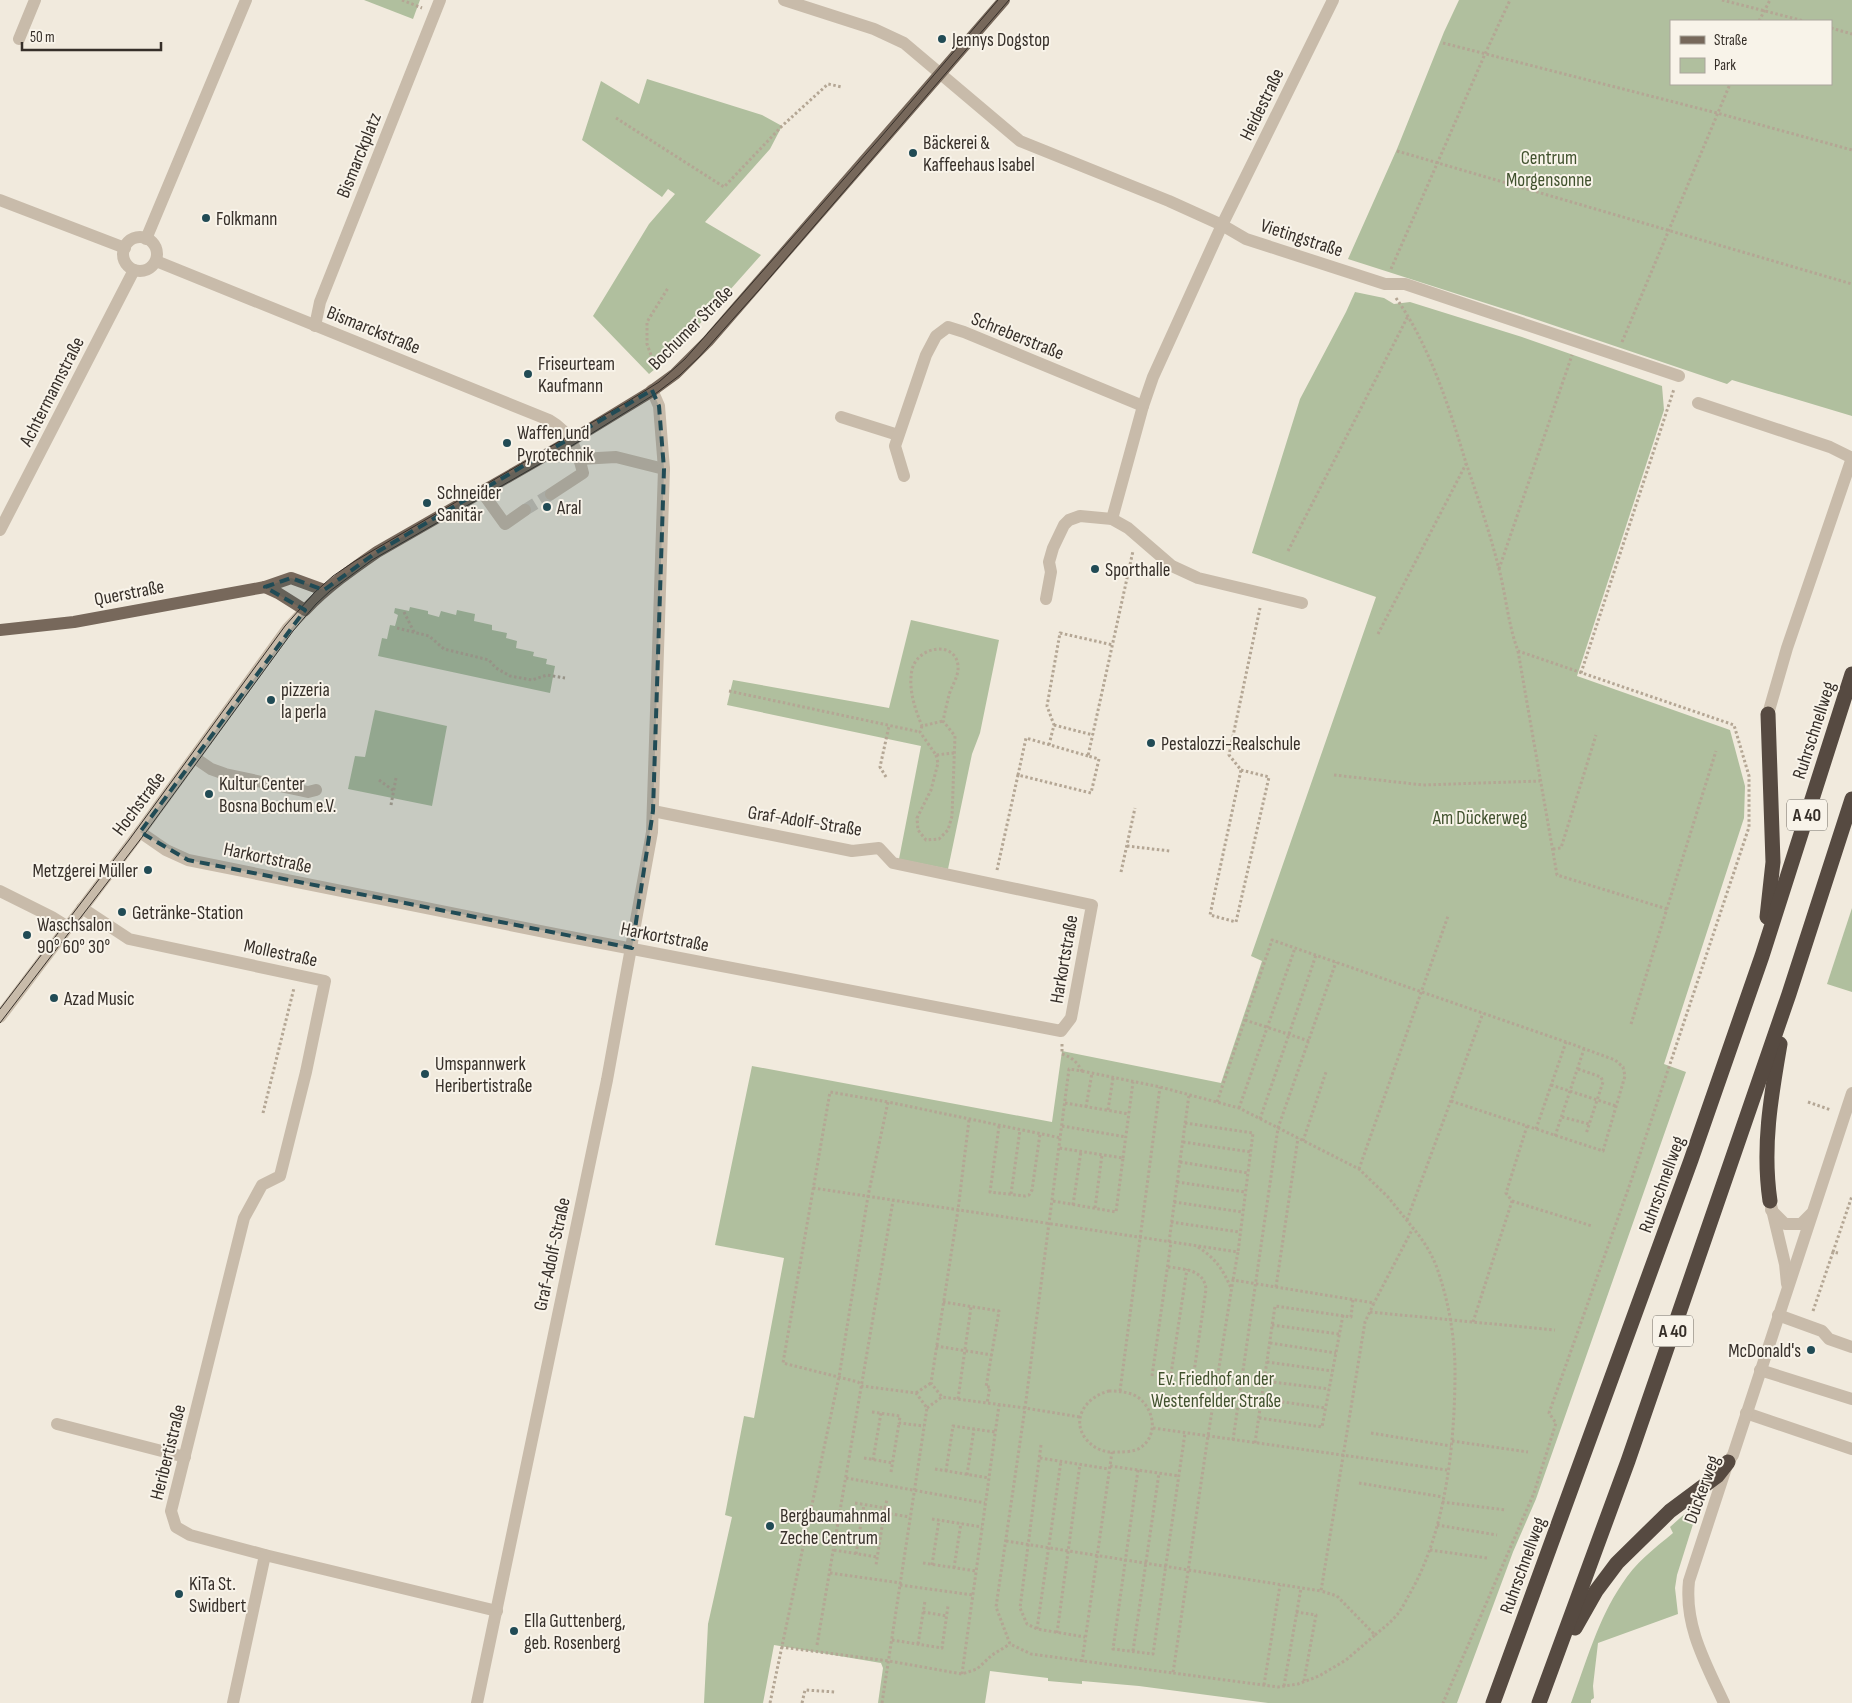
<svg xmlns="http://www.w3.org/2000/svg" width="1852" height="1703" viewBox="0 0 1852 1703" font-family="'Sofia Sans Condensed',sans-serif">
	<rect width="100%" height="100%" fill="#f1eadd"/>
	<g fill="#b0bf9e" fill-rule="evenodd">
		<polygon points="364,0 420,0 413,19"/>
		<path d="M1459,0H1852V416L1732,380L1727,384L1529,317L1348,259L1397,149L1444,32ZM1671,21H1831V84H1671Z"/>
		<polygon points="647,79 762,115 782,126 770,149 705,222 761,255 673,354 649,374 593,316 649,224 675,194 668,189 662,197 582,140 601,81 639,104"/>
		<polygon points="1355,292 1384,298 1394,304 1410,302 1522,337 1662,386 1664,410 1577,676 1730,730 1745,786 1744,818 1664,1064 1686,1072 1536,1499 1513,1552 1457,1703 1268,1703 1139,1686 1082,1681 1082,1684 1048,1681 1048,1678 990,1671 985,1703 878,1703 883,1668 881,1663 774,1645 763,1703 704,1703 708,1624 732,1517 725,1515 744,1416 754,1418 784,1258 715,1245 752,1066 1052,1122 1062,1051 1221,1083 1262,961 1251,956 1376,597 1252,553 1300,399 1346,312"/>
		<polygon points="410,607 428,611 428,614 439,617 441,611 456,615 457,610 475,614 474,621 492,625 492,630 507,633 506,638 517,641 516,648 534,652 533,656 547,659 546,664 555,666 550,693 378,656 382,638 387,639 390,625 395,626 398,615 394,613 395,608 409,611"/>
		<polygon points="911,620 999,640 980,733 972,754 948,869 899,859 921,746 727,705 733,680 889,708"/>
		<polygon points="375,710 447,726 432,806 348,789 355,756 365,757"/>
		<polygon points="1852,908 1852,992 1827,984"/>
		<path d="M1689,1510L1694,1521L1677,1575L1675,1588L1678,1614L1598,1643L1593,1686L1594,1698L1591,1700V1703H1571C1586,1663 1598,1619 1622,1584C1635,1563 1655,1548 1673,1533L1670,1527Z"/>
	</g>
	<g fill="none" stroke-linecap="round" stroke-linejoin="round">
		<polyline stroke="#ccc5b9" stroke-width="12" stroke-dasharray="12 6" stroke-linecap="butt" points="525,510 551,494"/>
		<g stroke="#b4a694" stroke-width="3" stroke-dasharray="2.5 2.5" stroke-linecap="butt">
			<polyline points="402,0 422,8"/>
			<polyline points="1722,0 1804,21"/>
			<polyline points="1759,21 1770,0"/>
			<polyline points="1831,28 1852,34"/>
			<polyline points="1443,43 1717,113 1852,150"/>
			<polyline points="616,118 724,187 782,126 828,84 842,87"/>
			<polyline points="1397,151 1852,284"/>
			<polyline points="1391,269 1485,54 1510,0"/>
			<path d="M1396,298C1430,346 1449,407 1466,463C1478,498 1490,533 1499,569C1506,596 1508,624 1518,651L1734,725L1749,776V827L1630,1184L1549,1413L1556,1423L1534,1493L1443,1703"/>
			<polyline points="1622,342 1730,84"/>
			<polyline points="656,369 647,344 647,322 668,288"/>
			<polyline points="1288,551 1408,316"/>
			<polyline points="1499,569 1572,355"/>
			<polyline points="404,612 414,632"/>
			<polyline points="397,628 429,636 444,649 489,660 496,668 510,676 532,680 547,675 565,678"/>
			<polyline points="1378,634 1466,464"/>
			<polyline points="1518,651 1557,875 1667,909"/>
			<polyline points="1581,673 1674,389"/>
			<polyline points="729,691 920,732"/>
			<polyline points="1054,725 1093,735"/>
			<polyline points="922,726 920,732 936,755 954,753"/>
			<polyline points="1049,745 1054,725 1047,706 1060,633 1113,645"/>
			<path d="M936,755L938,763L931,790L917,818L918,830L926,840L939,839L948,830L952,816L955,736L943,721C945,712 947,703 949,695C952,685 959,676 958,666C956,640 917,646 912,670C908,689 915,709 922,726L943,721"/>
			<polyline points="1088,756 1026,738 1018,775 1091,793 1099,759 1088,756 1133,551"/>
			<polyline points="1241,770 1269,777 1236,922 1210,915 1241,770 1229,755 1260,608"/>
			<polyline points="1334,775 1423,785 1540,781"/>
			<polyline points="886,777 880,767 889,726"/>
			<polyline points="379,780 394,791"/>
			<polyline points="391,805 396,778"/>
			<polyline points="1127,846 1170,851"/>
			<polyline points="1553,849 1561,848 1596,735"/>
			<polyline points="997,870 1018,775"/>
			<polyline points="1121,872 1135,808"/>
			<polyline points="1245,1020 1309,1041"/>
			<polyline points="1631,1024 1716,751"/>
			<path d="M1062,1044V1054C1072,1057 1077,1062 1082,1071L1069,1069L1025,1408L996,1607L1010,1644L1031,1654L1173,1673L1208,1436L1233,1280L1374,1303L1365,1322L1321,1591L1337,1596L1375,1635L1346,1660L1319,1676L1298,1684L1278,1687L1173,1673"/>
			<polyline points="1578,1069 1601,1077 1603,1082 1586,1134"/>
			<polyline points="1082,1071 1160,1087 1239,1108 1359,1169 1388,1197 1413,1228 1374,1303"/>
			<polyline points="1551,1085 1616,1106"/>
			<polyline points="1217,1102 1272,940 1566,1042 1615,1060 1623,1067 1625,1076 1603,1151 1451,1101"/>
			<polyline points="1808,1102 1831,1110"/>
			<polyline points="1065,1103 1129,1114"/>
			<polyline points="1086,1107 1092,1073"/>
			<polyline points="1239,1108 1295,948"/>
			<polyline points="1108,1110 1113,1078"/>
			<polyline points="263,1113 294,988"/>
			<polyline points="1562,1117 1589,1124"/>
			<polyline points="1260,1119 1316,955"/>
			<polyline points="969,1120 958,1210 931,1383 942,1397 1025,1408 1080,1417"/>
			<polyline points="1185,1123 1253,1133 1238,1252"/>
			<polyline points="999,1126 990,1192 1025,1196 1029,1195 1032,1190 1040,1134"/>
			<polyline points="1062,1126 1126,1137"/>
			<polyline points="1536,1129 1566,1042"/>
			<polyline points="1555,1136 1584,1049"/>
			<polyline points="1303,1141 1326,1072"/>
			<polyline points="1183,1142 1251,1152"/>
			<polyline points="1123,1158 1133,1082"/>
			<polyline points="1180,1162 1248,1173"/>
			<polyline points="1359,1169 1448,916"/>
			<polyline points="1177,1182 1245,1192"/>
			<polyline points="813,1188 1238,1252 1233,1280"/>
			<polyline points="1011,1194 1020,1130"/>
			<polyline points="1053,1201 1116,1212 1123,1158 1059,1148"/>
			<polyline points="1512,1201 1592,1226"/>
			<polyline points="1174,1202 1242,1212"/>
			<polyline points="1073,1205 1081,1151"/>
			<polyline points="1095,1208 1102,1155"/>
			<polyline points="1407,1220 1483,1013"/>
			<polyline points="1171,1222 1239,1232"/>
			<polyline points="1169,1242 1189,1095"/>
			<path d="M1198,1247C1216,1259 1222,1268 1231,1288"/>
			<polyline points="1833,1252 1852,1196"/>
			<path d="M1168,1267C1183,1269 1204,1269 1206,1289L1193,1379"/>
			<polyline points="1276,1287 1298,1138"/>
			<polyline points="943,1302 999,1311 986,1387 990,1387 987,1403"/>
			<polyline points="1813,1311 1833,1252 1838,1253"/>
			<polyline points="1370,1312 1555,1330"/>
			<polyline points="1473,1322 1512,1201 1506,1193 1527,1126"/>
			<polyline points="1272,1325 1339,1334"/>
			<polyline points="1270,1343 1336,1353"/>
			<polyline points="936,1346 992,1355"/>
			<polyline points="1267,1362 1332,1371"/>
			<polyline points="1171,1374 1187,1269"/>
			<polyline points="1152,1376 1171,1242"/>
			<polyline points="1264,1381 1329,1389"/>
			<path d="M1109,1391C1119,1391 1131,1392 1139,1398C1155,1411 1158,1436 1140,1448C1134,1452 1124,1452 1117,1452C1105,1453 1094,1449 1086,1439C1070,1419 1087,1396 1109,1391Z"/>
			<polyline points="1120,1391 1160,1087"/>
			<polyline points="916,1393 931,1383"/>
			<polyline points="958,1399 971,1307"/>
			<polyline points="1262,1399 1325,1408"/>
			<polyline points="927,1408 942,1397"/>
			<polyline points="872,1412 900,1416 899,1423 924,1426"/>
			<polyline points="1259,1418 1322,1427 1343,1315"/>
			<polyline points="1153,1428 1447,1470"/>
			<polyline points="1371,1433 1451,1446"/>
			<polyline points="1233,1440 1278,1128 1336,962"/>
			<polyline points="1452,1441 1528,1452"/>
			<polyline points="1255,1443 1275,1306 1351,1317 1353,1299"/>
			<polyline points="1041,1445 1020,1608 1027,1624 1037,1629 1085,1637"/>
			<polyline points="864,1458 893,1463"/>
			<polyline points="1040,1458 1109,1469"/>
			<polyline points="873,1460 881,1413"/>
			<polyline points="1110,1466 1179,1476"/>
			<polyline points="935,1469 989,1478"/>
			<polyline points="1138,1470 1113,1649 1153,1654 1185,1433"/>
			<polyline points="946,1471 953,1426 995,1432"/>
			<polyline points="891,1472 899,1423"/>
			<polyline points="967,1475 974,1429"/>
			<polyline points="846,1478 985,1503"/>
			<polyline points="1359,1483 1443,1497"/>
			<polyline points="1442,1502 1506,1510"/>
			<polyline points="855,1503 885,1508 876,1565"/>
			<polyline points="885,1508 887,1499"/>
			<polyline points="885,1513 910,1517"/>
			<polyline points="932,1519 982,1527"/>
			<polyline points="1437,1525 1497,1535"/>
			<polyline points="1006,1541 1321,1591"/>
			<polyline points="834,1550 877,1557"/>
			<polyline points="1430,1550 1487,1558"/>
			<polyline points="856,1554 864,1505"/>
			<polyline points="923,1563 976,1571"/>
			<polyline points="932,1565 939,1520"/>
			<polyline points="954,1568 961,1523"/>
			<polyline points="830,1573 901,1583"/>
			<polyline points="900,1585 973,1595"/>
			<polyline points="923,1612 947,1616"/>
			<polyline points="1296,1612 1316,1615 1304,1681"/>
			<polyline points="1037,1629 1061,1461"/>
			<polyline points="1057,1633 1080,1464"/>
			<path d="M1375,1635C1382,1629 1389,1624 1395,1617C1401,1611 1405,1602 1409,1595C1446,1532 1455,1443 1455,1371C1455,1339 1449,1304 1439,1274C1434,1257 1424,1241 1413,1228"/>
			<polyline points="892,1640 942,1648 948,1606"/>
			<polyline points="918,1644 925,1601"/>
			<polyline points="817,1645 893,1201"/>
			<polyline points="781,1647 889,1661 962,1674 977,1669 992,1655 1010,1644"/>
			<polyline points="1133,1651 1159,1473"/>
			<polyline points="1082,1662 1112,1452"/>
			<polyline points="962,1674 999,1405"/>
			<polyline points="1264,1685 1280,1585"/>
			<polyline points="1284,1686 1301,1588"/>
			<polyline points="770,1703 839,1377 868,1196 888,1102 1061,1138"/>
			<polyline points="802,1703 805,1690 835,1692"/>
			<polyline points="882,1703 927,1408 916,1393 862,1386 858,1382 783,1363 830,1092 888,1102"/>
		</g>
		<g stroke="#c8bbaa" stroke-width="12">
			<polyline points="784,0 874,29 904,43 1020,141 1169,201 1222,225 1246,239 1385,284 1405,284 1679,376"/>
			<polyline points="19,39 35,0"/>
			<polyline points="0,200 125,248"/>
			<circle cx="140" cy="254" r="17"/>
			<polyline points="146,239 246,0"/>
			<path d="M156,261L549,420C570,432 578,451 583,473L551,494"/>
			<polyline points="315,326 320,302 440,0"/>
			<polyline points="1698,403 1830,447 1852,458"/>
			<polyline points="841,417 898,435"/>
			<polyline points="580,459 616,457 664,469"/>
			<polyline points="904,476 895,446 926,355 936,336 948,327 964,332 1143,406"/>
			<polyline points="482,492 505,524 525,510"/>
			<polyline points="1112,519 1143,406 1153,377 1222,225 1333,0"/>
			<polyline points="0,530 134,270"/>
			<polyline points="1046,599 1051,572 1049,562 1053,548 1064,525 1069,520 1080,516 1112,519 1128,528 1172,566 1198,578 1302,603"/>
			<polyline points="1768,714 1787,648 1852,458"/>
			<polyline points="195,758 211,769 225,774 308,792 316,790"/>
			<polyline points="140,832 166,850 188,860 565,936 1061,1031 1071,1018 1092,905 893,863 879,848 852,851 653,811"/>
			<polyline points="0,891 52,917 68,927"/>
			<polyline points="82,908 129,939 325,981 306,1072 280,1176 262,1185 244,1218 171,1511 176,1527 190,1535 265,1555 497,1611"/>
			<polyline points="0,1017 140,832 288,628 305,610"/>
			<polyline points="1770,1201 1785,1264 1787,1284"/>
			<polyline points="1771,1210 1785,1224 1801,1224 1811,1214"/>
			<polyline points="1778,1315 1822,1331 1829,1339 1852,1347"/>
			<polyline points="1760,1370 1852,1399"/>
			<polyline points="1746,1413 1852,1449"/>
			<polyline points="57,1424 185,1457"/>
			<polyline points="233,1703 265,1555"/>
			<polyline points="477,1703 607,1080 652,832 664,469 659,406 652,390"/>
			<path d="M1724,1703C1706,1664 1684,1626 1689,1581L1728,1462L1733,1455L1852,1093"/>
		</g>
		<g stroke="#77685b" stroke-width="12">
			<path d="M265,587L278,593L305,610C327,587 351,570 377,552L572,440L649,393L675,374L708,341L1004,0"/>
			<polyline points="0,630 74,622 265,587 291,578 324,590"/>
		</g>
		<g stroke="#564a41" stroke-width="15">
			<polyline points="1767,917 1773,862 1768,714"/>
			<path d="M1770,1201C1762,1147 1771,1096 1780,1044"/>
			<polyline points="1575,1628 1596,1591 1617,1563 1670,1511 1717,1476 1728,1462"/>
			<polyline points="1493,1703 1691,1160 1762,956 1852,674"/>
			<polyline points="1539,1703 1628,1461 1789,994 1852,799"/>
		</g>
		<g stroke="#362f29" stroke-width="1">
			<polyline points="0,1009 129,840 285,626 314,593 333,576 355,561 627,402 659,382 685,359 881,137 998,0"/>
			<polyline points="0,1023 146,832 293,631 316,604 330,591 372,560 573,445 655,394 680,375 699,357 759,290 1009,0"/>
		</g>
	</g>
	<path fill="#214b55" fill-opacity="0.2" stroke="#214b55" stroke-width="4" stroke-dasharray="10 6" stroke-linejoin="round" d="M652,390L659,406L664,469L653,811L632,948L188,860L140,832L305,610L265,587L291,578L324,590L377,552Z"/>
	<g fill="#214b55" stroke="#f8f3e9" stroke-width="2">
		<circle cx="942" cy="39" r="5"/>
		<circle cx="913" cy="153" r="5"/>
		<circle cx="206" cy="218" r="5"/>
		<circle cx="528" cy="374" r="5"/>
		<circle cx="507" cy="443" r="5"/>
		<circle cx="427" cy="503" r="5"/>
		<circle cx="547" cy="507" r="5"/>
		<circle cx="1095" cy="569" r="5"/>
		<circle cx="271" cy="700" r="5"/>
		<circle cx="1151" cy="743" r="5"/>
		<circle cx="209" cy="794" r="5"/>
		<circle cx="148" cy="870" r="5"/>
		<circle cx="122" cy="912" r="5"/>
		<circle cx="27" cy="935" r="5"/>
		<circle cx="54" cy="998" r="5"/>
		<circle cx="425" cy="1074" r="5"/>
		<circle cx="1811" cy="1350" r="5"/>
		<circle cx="770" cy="1526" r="5"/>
		<circle cx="179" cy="1594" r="5"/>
		<circle cx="514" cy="1631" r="5"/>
	</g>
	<g text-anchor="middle" stroke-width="4" stroke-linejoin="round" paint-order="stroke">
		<g fill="#f8f3e9" stroke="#706a63" stroke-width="1">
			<rect x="1787" y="799.5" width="40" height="31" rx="4"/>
			<rect x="1653" y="1315.5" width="40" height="31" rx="4"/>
		</g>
		<g font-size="18" font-weight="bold" fill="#362f29">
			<text x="1807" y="821">A 40</text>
			<text x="1673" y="1337">A 40</text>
		</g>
		<g font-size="19" fill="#362f29" stroke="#f8f3e9" text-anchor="start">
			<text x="952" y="46">Jennys Dogstop</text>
			<text x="923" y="149">Bäckerei &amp;<tspan x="923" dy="22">Kaffeehaus Isabel</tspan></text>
			<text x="216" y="225">Folkmann</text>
			<text x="538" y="370">Friseurteam<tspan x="538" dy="22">Kaufmann</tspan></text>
			<text x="517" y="439">Waffen und<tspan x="517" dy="22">Pyrotechnik</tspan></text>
			<text x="437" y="499">Schneider<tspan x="437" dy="22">Sanitär</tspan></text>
			<text x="557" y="514">Aral</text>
			<text x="1105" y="576">Sporthalle</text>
			<text x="281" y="696">pizzeria<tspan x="281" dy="22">la perla</tspan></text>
			<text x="1161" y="750">Pestalozzi-Realschule</text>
			<text x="219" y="790">Kultur Center<tspan x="219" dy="22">Bosna Bochum e.V.</tspan></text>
			<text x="138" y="877" text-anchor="end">Metzgerei Müller</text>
			<text x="132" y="919">Getränke-Station</text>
			<text x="37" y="931">Waschsalon<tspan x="37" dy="22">90° 60° 30°</tspan></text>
			<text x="64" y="1005">Azad Music</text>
			<text x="435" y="1070">Umspannwerk<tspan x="435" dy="22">Heribertistraße</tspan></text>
			<text x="1801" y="1357" text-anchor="end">McDonald's</text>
			<text x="780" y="1522">Bergbaumahnmal<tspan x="780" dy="22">Zeche Centrum</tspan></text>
			<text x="189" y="1590">KiTa St.<tspan x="189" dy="22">Swidbert</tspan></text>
			<text x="524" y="1627">Ella Guttenberg,<tspan x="524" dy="22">geb. Rosenberg</tspan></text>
		</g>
		<g font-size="19" fill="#362f29" stroke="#f8f3e9">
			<text transform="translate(1261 104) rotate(-64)" y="7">Heidestraße</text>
			<text transform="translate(358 155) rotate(-68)" y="7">Bismarckplatz</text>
			<text transform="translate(1302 237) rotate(18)" y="7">Vietingstraße</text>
			<text transform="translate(690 327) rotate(-45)" y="7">Bochumer Straße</text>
			<text transform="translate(374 329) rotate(22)" y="7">Bismarckstraße</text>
			<text transform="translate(1018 335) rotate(22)" y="7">Schreberstraße</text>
			<text transform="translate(51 391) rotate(-63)" y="7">Achtermannstraße</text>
			<text transform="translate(129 592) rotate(-11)" y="7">Querstraße</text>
			<text transform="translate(1813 730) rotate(-72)" y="7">Ruhrschnellweg</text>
			<text transform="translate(138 803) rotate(-53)" y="7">Hochstraße</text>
			<text transform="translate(805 820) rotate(9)" y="7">Graf-Adolf-Straße</text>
			<text transform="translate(268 857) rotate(12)" y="7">Harkortstraße</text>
			<text transform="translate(665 936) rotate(11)" y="7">Harkortstraße</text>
			<text transform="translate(281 952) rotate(12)" y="7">Mollestraße</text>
			<text transform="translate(1063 959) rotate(-80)" y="7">Harkortstraße</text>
			<text transform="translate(1661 1184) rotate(-70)" y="7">Ruhrschnellweg</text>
			<text transform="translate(551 1254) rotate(-78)" y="7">Graf-Adolf-Straße</text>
			<text transform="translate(167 1452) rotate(-76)" y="7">Heribertistraße</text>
			<text transform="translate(1701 1489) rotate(-70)" y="7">Dückerweg</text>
			<text transform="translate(1522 1565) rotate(-70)" y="7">Ruhrschnellweg</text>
		</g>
		<g font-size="19" fill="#41522e" stroke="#f8f3e9">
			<text x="1549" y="164">Centrum<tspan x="1549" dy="22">Morgensonne</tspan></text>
			<text x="1480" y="824">Am Dückerweg</text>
			<text x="1216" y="1385">Ev. Friedhof an der<tspan x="1216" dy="22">Westenfelder Straße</tspan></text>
		</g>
	</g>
	<rect x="1670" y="20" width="162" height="65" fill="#f8f3e9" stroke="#aaa59c"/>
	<rect x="1680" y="36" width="25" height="8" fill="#77685b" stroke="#aaa59c"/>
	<text x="1714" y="45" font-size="15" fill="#362f29">Straße</text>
	<rect x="1680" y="58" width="25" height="15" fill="#b0bf9e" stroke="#aaa59c"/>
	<text x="1714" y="70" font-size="15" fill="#362f29">Park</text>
	<path d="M22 42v8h139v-8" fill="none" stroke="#362f29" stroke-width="2.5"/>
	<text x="30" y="42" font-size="15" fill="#362f29" stroke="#f8f3e9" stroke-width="4" paint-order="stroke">50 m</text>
</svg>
